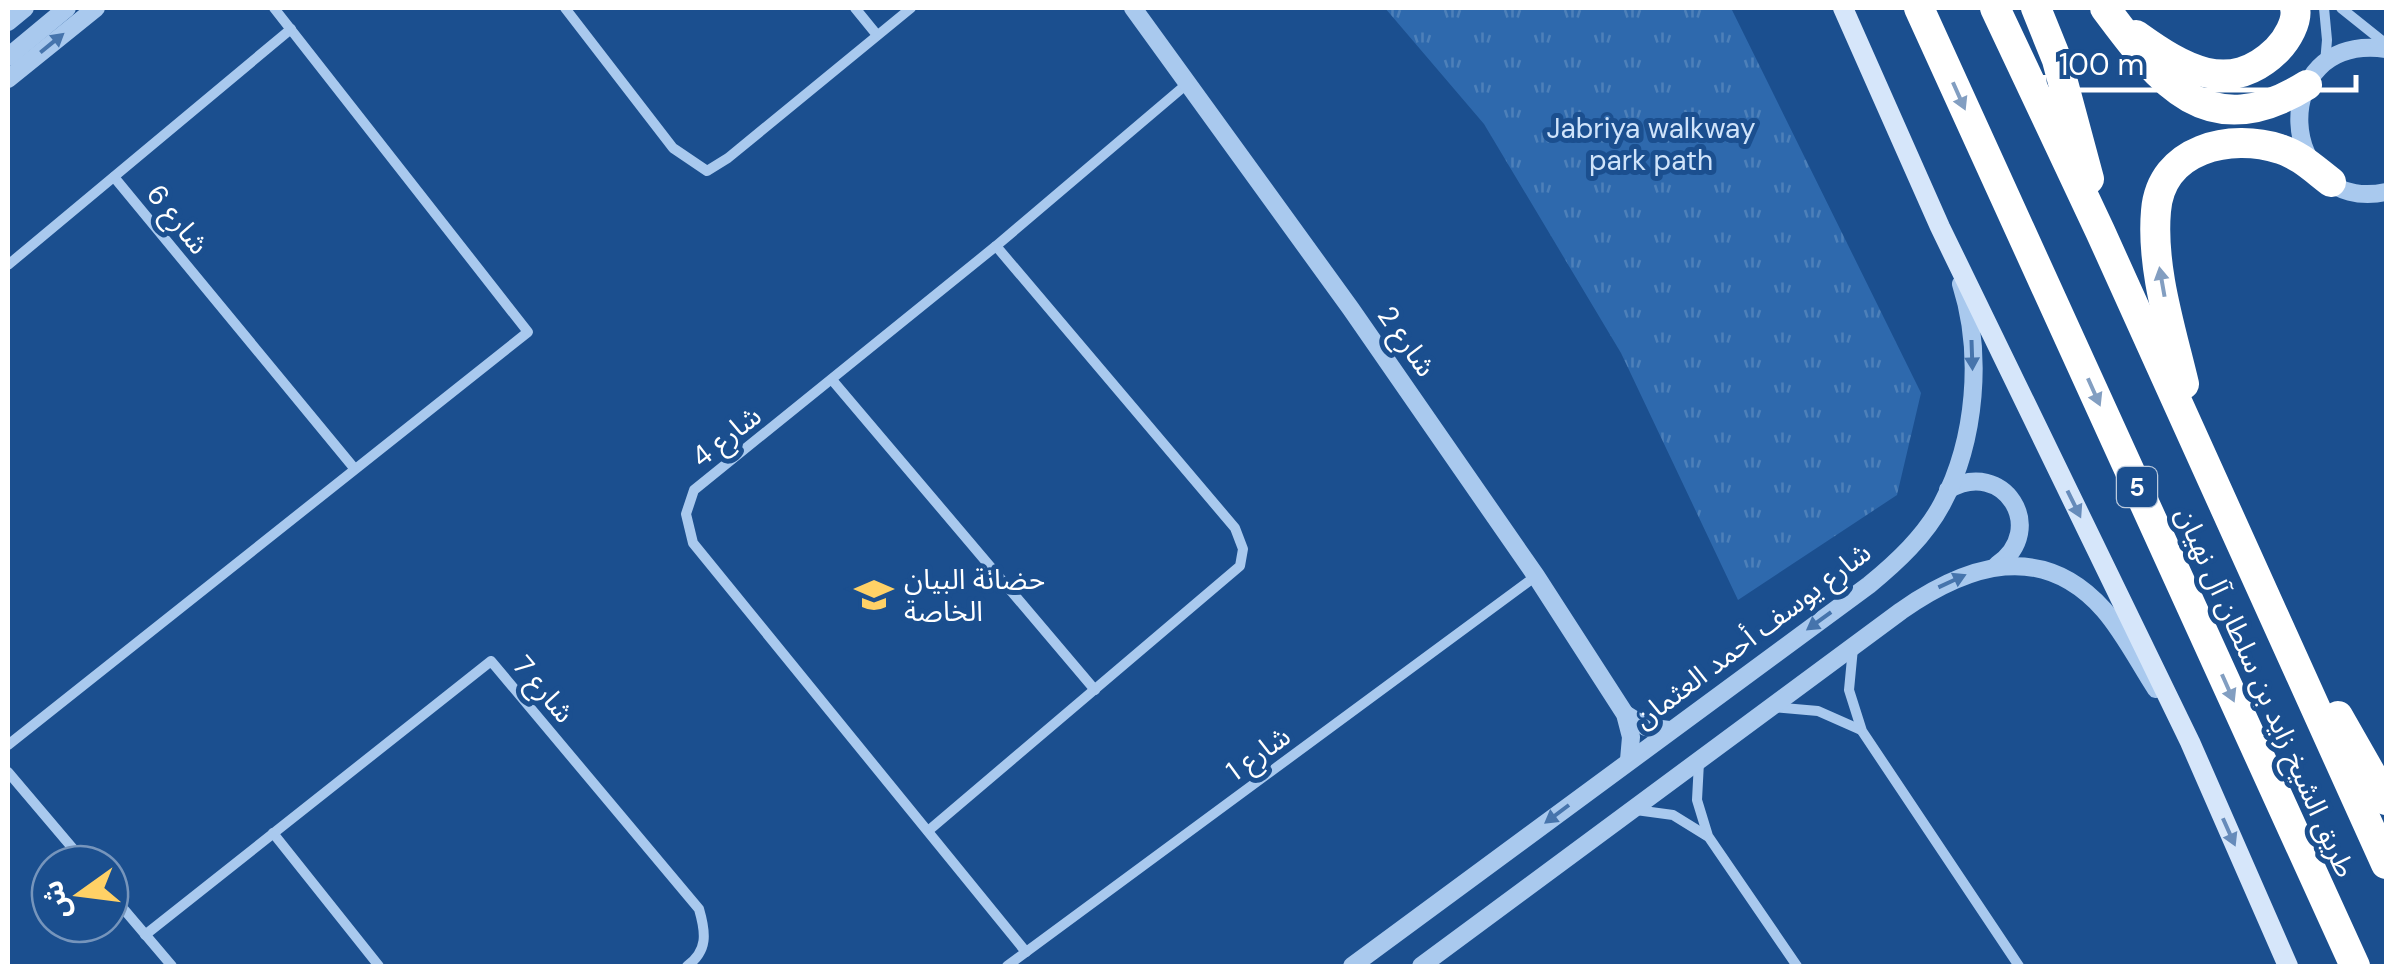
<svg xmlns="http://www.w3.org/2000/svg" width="2394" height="974" viewBox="0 0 2394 974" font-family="'DM Sans','Noto Sans Arabic',sans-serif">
	<defs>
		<pattern id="grass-tufts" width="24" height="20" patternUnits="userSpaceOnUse" patternTransform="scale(2.5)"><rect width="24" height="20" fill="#2e69ad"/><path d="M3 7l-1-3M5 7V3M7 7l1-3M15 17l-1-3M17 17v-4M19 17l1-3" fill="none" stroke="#4d80b9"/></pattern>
	</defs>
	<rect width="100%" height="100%" fill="#1b4f8f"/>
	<polygon fill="url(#grass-tufts)" points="1385,8 1731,8 1921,393 1897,495 1738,600 1621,353 1484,124"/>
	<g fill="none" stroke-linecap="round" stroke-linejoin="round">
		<g stroke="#a9c9ee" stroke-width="10">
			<polyline points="565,8 673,148 707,171 728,158 911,8"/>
			<polyline points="855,8 877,35"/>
			<polyline points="2324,8 2327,40 2325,63"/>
			<polyline points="2341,8 2386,44"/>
			<polyline points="114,177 354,468"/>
			<polyline points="8,265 291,29"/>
			<polyline points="833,381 1095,690"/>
			<polyline points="1853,648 1849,690 1862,731 2019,966"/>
			<polyline points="1773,707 1818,711 1861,730"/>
			<polyline points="8,745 528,332 274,8"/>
			<polyline points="1699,762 1697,800 1708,836 1797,966"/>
			<polyline points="8,772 86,864"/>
			<polyline points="1636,810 1673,815 1707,836"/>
			<polyline points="928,831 1240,566 1243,549 1235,528 996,246"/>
			<polyline points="273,833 379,966"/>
			<polyline points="110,893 172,966"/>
			<path d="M145,935L491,661L699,909C706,933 708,951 687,966"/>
			<polyline points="1026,952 693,543 686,514 694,490 996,246 1188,83"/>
			<polyline points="1007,966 1536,576"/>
		</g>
		<g stroke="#a9c9ee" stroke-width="18">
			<polyline points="1133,8 1351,309 1536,576 1625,714 1631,737 1629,760"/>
			<polyline points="8,22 25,8"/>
			<path d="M2386,49C2264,32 2277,215 2386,192"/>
			<polyline points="8,57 67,8"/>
			<polyline points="8,79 96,8"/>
			<path d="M1948,490C2003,457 2049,529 1997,565"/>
			<polyline points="1625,714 1646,727 1669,730"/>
			<path d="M1352,966L1869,585C1897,562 1925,536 1942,504C1976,440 1983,353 1961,284"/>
			<path d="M1421,966L1901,611C1968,564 2042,540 2104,610C2124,633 2139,663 2156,689"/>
		</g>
		<polyline stroke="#d6e6fa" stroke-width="20" points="1843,8 1940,227 2190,742 2288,966"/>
		<g stroke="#fff" stroke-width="30">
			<polyline points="1919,8 2355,966"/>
			<polyline points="1995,8 2100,231 2386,864"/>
			<polyline points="2036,8 2057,60 2089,179"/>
			<path d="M2105,8C2160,82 2208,147 2307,85"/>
			<path d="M2136,35C2182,68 2229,97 2277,50C2287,40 2298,21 2295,8"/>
			<path d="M2184,384C2171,329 2151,268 2156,211C2161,148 2231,133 2280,149C2300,155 2315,170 2331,182"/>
			<polyline points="2338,716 2386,800"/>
		</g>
	</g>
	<defs><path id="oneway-solid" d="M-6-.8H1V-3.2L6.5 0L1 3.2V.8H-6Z" transform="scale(2.5)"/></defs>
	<g fill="#4674ac">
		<use href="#oneway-solid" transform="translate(52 43) rotate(-39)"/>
		<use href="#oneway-solid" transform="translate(1972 355) rotate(88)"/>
		<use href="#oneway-solid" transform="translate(1952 581) rotate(-25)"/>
		<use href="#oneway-solid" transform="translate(1819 621) rotate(144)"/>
		<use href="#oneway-solid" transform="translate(1557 814) rotate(143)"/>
	</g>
	<g fill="#829ec1">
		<use href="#oneway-solid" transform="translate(1959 96) rotate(66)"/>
		<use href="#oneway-solid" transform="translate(2162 282) rotate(-100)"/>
		<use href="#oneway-solid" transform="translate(2094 392) rotate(66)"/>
		<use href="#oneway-solid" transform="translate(2228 688) rotate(66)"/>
	</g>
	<g fill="#668bba">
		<use href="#oneway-solid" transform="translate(2074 504) rotate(64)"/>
		<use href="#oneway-solid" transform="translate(2229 832) rotate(66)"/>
	</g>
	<defs>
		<g id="school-bare" transform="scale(3)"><path d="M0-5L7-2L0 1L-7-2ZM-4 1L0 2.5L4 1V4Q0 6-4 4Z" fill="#ffd166" stroke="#1b4f8f" stroke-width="2.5" paint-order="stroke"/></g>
	</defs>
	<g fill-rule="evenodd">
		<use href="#school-bare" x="874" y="595"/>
	</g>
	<g text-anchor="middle" stroke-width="10" stroke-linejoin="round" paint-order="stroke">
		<rect fill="#1b4f8f" stroke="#bbcadd" stroke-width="2.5" x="2117" y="467" width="40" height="40" rx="8"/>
		<g font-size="25" font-weight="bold" fill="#fff">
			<text x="2137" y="496">5</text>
		</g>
		<g font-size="28" fill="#cfe3fa" stroke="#1b4f8f">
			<text x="1651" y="138">Jabriya walkway<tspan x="1651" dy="32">park path</tspan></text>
		</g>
		<g font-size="28" fill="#fff" stroke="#1b4f8f">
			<text transform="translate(178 219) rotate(51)" y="10">شارع 6</text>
			<text transform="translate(1407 341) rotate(55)" y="10">شارع 2</text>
			<text transform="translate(726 436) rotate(-38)" y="10">شارع 4</text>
			<text transform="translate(1752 635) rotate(-37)" y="10">شارع يوسف أحمد العثمان</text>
			<text transform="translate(544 689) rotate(50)" y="10">شارع 7</text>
			<text transform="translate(2266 692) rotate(66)" y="10">طريق الشيخ زايد بن سلطان آل نهيان</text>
			<text transform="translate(1258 753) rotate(-36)" y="10">شارع 1</text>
		</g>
		<g font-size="28" fill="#fff" stroke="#1b4f8f" text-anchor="start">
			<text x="904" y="589">حضانة البيان<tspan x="904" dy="32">الخاصة</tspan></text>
		</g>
	</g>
	<rect width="2394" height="974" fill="none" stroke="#ffffff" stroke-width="20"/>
	<g transform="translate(80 894) rotate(256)"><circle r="48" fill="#1b4f8f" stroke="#7695bc" stroke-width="2.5"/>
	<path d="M0-8L18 38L0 25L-18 38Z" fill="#ffd166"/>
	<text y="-15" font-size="28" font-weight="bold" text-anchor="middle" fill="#ffffff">ش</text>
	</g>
	<path d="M2044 75v15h312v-15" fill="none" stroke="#ffffff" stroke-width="5"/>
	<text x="2059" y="75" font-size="30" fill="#ffffff" stroke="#1b4f8f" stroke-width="8" paint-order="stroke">100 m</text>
</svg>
